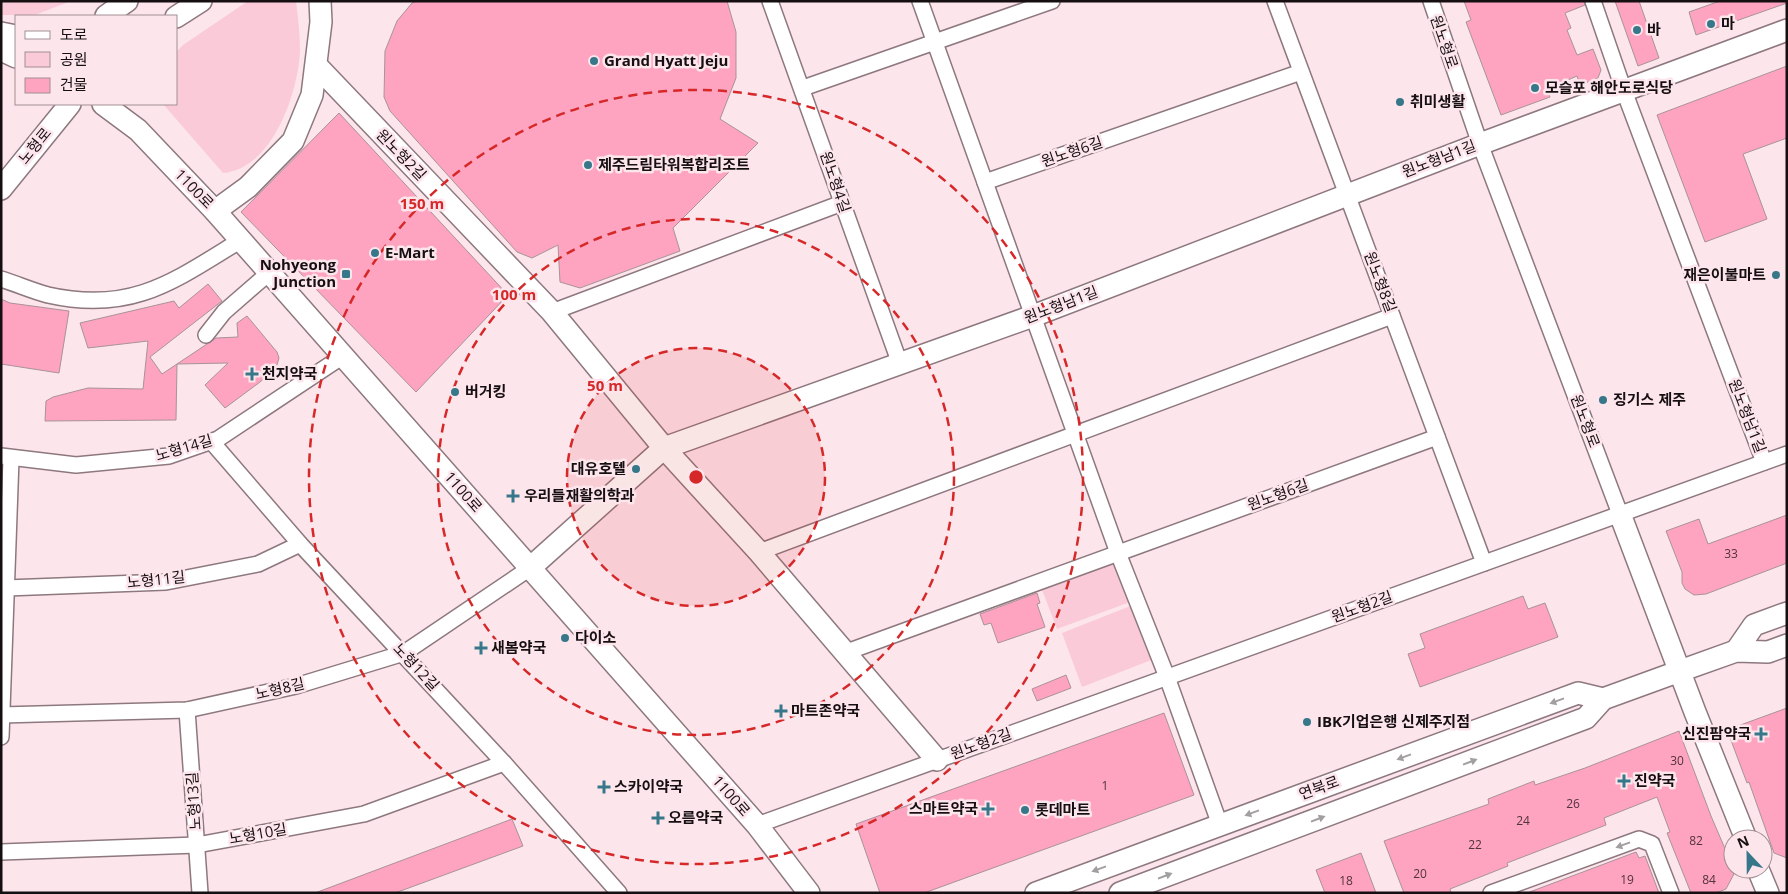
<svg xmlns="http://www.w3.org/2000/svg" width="1788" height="894" viewBox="0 0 1788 894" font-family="'Open Sans','Noto Sans KR',sans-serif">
	<rect width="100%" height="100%" fill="#fde5ec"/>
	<g fill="#facad8">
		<polygon points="1,1 71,1 35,15 1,15"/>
		<path d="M248,1H296C298,17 300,35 300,51C298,94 272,169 223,173L163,104H176V52L183,45Z"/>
		<polygon points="1114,560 1130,602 1057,629 1041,587"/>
		<polygon points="1133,605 1154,659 1082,687 1062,633"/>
	</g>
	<g fill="#fea3c0" stroke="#a89399">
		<polygon points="417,1 727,1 736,32 736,78 720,119 758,143 673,228 680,251 580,288 560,282 558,245 532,258 517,252 390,111 384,97 385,51 397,21 412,3"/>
		<polygon points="1464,1 1584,1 1585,5 1565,13 1571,28 1567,30 1577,55 1593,49 1601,70 1598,78 1580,85 1577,76 1547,89 1550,97 1501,115 1466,22 1471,20"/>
		<polygon points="1615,1 1639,1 1659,58 1638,66"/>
		<polygon points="1720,1 1786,1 1787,3 1696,35 1689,12"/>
		<polygon points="1787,66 1787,138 1743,154 1767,219 1705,242 1657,115"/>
		<polygon points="339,113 508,295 416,392 241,212"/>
		<polygon points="208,284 222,301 150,357 162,374 216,338 238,337 237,323 247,316 277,352 279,358 276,368 260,382 225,408 205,385 228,363 177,364 176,420 45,421 46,401 53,397 88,388 143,389 148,341 88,348 80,323 174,301 179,308"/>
		<polygon points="1,299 10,303 69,311 59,373 1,364"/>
		<polygon points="1787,515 1787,563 1706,594 1694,595 1685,589 1682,583 1682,572 1666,531 1699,519 1708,544"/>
		<polygon points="1037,593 1040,603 1037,604 1045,627 998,643 991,623 984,625 980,614"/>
		<polygon points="1523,596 1528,609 1545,603 1558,637 1420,687 1408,654 1425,648 1420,634"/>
		<polygon points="1066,675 1071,688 1037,701 1032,689"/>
		<polygon points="1787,708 1787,858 1774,853 1749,782 1747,783 1729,735 1735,727"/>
		<polygon points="1164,713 1194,795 924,893 880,893 856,824"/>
		<polygon points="1679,731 1711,816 1735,872 1726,889 1716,893 1691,893 1667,833 1670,832 1657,797 1604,818 1606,825 1507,863 1508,866 1450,889 1451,893 1404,893 1384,841 1489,804 1488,799 1534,781 1535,785 1585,768"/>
		<polygon points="512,819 523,846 395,893 315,893"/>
		<polygon points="1636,852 1639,858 1645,856 1659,893 1527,893"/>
		<polygon points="1361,853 1376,893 1325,893 1316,870"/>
	</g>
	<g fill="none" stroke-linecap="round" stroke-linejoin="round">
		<g stroke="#8d787e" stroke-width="18">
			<g id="street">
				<polyline points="770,1 900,364"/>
				<polyline points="920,1 1118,553 1167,677 1220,825"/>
				<polyline points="1275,1 1484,563"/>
				<polyline points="1431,1 1480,144 1620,514"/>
				<polyline points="1593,1 1624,91 1764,462"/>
				<polyline points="803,88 1052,1"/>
				<polyline points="985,182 1301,72"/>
				<path d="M1,279C17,284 33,291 48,295C132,314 174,281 241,240"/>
				<polyline points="552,312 842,203"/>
				<polyline points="206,335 224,312 270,272"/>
				<polyline points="211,441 300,544 504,763 619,893"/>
				<polyline points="1,456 76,465 169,456 218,439 343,356"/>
				<polyline points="759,552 1392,316"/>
				<polyline points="6,588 166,582 258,564 300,544"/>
				<polyline points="844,653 1437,437"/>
				<polyline points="187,710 200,893"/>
				<polyline points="1,715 187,710 296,686 404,653 530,568"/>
				<polyline points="1,737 11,459"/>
				<polyline points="757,825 1787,454"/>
				<polyline points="1,852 197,845 364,814 504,763"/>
				<polyline points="1491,893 1639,839 1652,844 1671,893"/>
			</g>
		</g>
		<g stroke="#8d787e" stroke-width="24">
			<g id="secondary">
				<polyline points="106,16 127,1"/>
				<polyline points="176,17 201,1"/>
				<polyline points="1,33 16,36"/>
				<polyline points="1,50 16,57"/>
				<polyline points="317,66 552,312 664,448 759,552 937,760"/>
				<polyline points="103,104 138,130 215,211 757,825 809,893"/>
				<polyline points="1,189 70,104"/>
				<polyline points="215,211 248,187 293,141 312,95 321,22 320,1"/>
				<polyline points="1620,514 1695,712 1746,839"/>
				<polyline points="530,568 664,448 1033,316 1480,144 1787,30"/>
				<polyline points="1736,651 1754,625 1787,613"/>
				<polyline points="1758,869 1768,893"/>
				<polyline points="1036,893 1578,693 1603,699"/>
				<polyline points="1120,893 1586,718 1603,699 1680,671 1736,651 1768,652 1787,645"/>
			</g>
		</g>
		<use href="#street" stroke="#fff" stroke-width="15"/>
		<use href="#secondary" stroke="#fff" stroke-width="21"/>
	</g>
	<defs><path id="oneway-solid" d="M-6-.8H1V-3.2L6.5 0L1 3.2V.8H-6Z" transform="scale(1.25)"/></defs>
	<g fill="#a29fa0">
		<use href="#oneway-solid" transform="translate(1557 701) rotate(160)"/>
		<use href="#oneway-solid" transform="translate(1404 757) rotate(160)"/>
		<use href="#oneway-solid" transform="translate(1470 762) rotate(-21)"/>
		<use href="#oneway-solid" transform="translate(1252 813) rotate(160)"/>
		<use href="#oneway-solid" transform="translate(1318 819) rotate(-21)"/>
		<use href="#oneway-solid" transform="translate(1623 845) rotate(160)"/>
		<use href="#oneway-solid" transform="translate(1099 869) rotate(160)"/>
		<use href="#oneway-solid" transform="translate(1165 876) rotate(-21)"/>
	</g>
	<circle cx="696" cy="477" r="129" fill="#d62828" fill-opacity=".12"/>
	<g fill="none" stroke="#d62828" stroke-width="2.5" stroke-dasharray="9 6">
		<circle cx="696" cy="477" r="129"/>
		<circle cx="696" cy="477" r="258"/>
		<circle cx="696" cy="477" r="387"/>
	</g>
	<g fill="#367789" stroke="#fde5ec" stroke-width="2">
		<circle cx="1711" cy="24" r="5"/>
		<circle cx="1637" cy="30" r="5"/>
		<circle cx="594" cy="61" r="5"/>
		<circle cx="1535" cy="88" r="5"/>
		<circle cx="1400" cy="102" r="5"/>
		<circle cx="588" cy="165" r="5"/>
		<circle cx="375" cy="253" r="5"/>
		<rect x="341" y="269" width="10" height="10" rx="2.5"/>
		<circle cx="1776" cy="275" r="5"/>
		<path d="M249.5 366.5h5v5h5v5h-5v5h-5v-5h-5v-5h5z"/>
		<circle cx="455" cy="392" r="5"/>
		<circle cx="1603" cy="400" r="5"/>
		<circle cx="636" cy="469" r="5"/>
		<path d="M510.5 488.5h5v5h5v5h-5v5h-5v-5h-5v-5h5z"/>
		<circle cx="565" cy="638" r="5"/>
		<path d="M478.5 640.5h5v5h5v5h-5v5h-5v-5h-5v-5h5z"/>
		<path d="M778.5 703.5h5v5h5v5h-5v5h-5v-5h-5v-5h5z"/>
		<circle cx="1307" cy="722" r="5"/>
		<path d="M1758.5 726.5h5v5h5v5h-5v5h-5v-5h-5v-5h5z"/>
		<path d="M1621.5 773.5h5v5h5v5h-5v5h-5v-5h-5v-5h5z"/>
		<path d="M601.5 779.5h5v5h5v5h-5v5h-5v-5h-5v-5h5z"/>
		<path d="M985.5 801.5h5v5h5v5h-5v5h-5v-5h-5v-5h5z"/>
		<circle cx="1025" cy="810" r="5"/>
		<path d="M655.5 810.5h5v5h5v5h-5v5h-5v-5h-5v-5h5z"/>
	</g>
	<g text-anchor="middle" stroke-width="5" stroke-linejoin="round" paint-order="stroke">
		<g font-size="12" fill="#50343d">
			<text x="1731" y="558">33</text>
			<text x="1677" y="765">30</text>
			<text x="1105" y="790">1</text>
			<text x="1573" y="808">26</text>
			<text x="1523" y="825">24</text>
			<text x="1696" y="845">82</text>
			<text x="1475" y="849">22</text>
			<text x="1420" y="878">20</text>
			<text x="1627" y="884">19</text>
			<text x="1709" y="884">84</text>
			<text x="1346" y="885">18</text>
		</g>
		<g font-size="15" font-weight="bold" fill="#160f11" stroke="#fde5ec" text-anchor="start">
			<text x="1721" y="29">마</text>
			<text x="1647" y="35">바</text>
			<text x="604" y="66">Grand Hyatt Jeju</text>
			<text x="1545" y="93">모슬포 해안도로식당</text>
			<text x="1410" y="107">취미생활</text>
			<text x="598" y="170">제주드림타워복합리조트</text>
			<text x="385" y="258">E-Mart</text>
			<text x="336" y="270" text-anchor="end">Nohyeong<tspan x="336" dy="17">Junction</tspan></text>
			<text x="1766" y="280" text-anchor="end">재은이불마트</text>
			<text x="262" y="379">천지약국</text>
			<text x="465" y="397">버거킹</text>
			<text x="1613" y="405">징기스 제주</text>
			<text x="626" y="474" text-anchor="end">대유호텔</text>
			<text x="524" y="501">우리들재활의학과</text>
			<text x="575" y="643">다이소</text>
			<text x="491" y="653">새봄약국</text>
			<text x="791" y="716">마트존약국</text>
			<text x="1317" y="727">IBK기업은행 신제주지점</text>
			<text x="1751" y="739" text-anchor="end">신진팜약국</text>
			<text x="1634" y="786">진약국</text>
			<text x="614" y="792">스카이약국</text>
			<text x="978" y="814" text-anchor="end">스마트약국</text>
			<text x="1035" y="815">롯데마트</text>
			<text x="668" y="823">오름약국</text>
		</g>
		<g font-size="15" fill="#160f11" stroke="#fde5ec">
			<text transform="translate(1444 42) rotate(71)" y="5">원노형로</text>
			<text transform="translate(35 146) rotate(-51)" y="5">노형로</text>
			<text transform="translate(1072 152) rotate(-19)" y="5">원노형6길</text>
			<text transform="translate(401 155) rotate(46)" y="5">원노형2길</text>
			<text transform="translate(1439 159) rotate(-21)" y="5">원노형남1길</text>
			<text transform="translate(835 182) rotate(71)" y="5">원노형4길</text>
			<text transform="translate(194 189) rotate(46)" y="5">1100로</text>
			<text transform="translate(1380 282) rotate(69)" y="5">원노형8길</text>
			<text transform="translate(1061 305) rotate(-21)" y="5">원노형남1길</text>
			<text transform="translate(1747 416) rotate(69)" y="5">원노형남1길</text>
			<text transform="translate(1585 421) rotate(69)" y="5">원노형로</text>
			<text transform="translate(184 448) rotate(-16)" y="5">노형14길</text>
			<text transform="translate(463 492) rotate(49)" y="5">1100로</text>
			<text transform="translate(1278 495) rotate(-20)" y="5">원노형6길</text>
			<text transform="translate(156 580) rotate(-6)" y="5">노형11길</text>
			<text transform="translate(1362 607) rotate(-20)" y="5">원노형2길</text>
			<text transform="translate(416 667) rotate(47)" y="5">노형12길</text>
			<text transform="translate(280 689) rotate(-13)" y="5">노형8길</text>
			<text transform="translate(981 744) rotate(-20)" y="5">원노형2길</text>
			<text transform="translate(1319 788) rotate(-20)" y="5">연북로</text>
			<text transform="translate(731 796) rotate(49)" y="5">1100로</text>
			<text transform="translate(194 801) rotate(-94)" y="5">노형13길</text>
			<text transform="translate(258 834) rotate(-10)" y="5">노형10길</text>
		</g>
	</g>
	<circle cx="696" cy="477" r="8" fill="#d62828" stroke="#fde5ec" stroke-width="2.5"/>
	<g font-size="15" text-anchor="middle" font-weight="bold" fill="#d62828" stroke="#fde5ec" stroke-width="5" stroke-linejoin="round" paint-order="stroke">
		<text x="422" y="209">150 m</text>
		<text x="514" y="300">100 m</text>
		<text x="605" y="391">50 m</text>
	</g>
	<rect width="1788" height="894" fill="none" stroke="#160f11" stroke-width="5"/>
	<rect x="15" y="15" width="162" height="90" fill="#fde5ec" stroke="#a18f94"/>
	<rect x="25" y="31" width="25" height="8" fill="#ffffff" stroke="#a18f94"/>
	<text x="60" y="40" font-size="15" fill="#160f11">도로</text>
	<rect x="25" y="52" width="25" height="15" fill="#facad8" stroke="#a18f94"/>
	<text x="60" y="65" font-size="15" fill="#160f11">공원</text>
	<rect x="25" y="78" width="25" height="15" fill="#fea3c0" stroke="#a18f94"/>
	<text x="60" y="90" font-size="15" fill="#160f11">건물</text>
	<g transform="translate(1748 854) rotate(338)"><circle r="24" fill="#fde5ec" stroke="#a18f94"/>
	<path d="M0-4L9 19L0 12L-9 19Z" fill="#367789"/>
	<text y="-8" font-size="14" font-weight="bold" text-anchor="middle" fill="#160f11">N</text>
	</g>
</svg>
